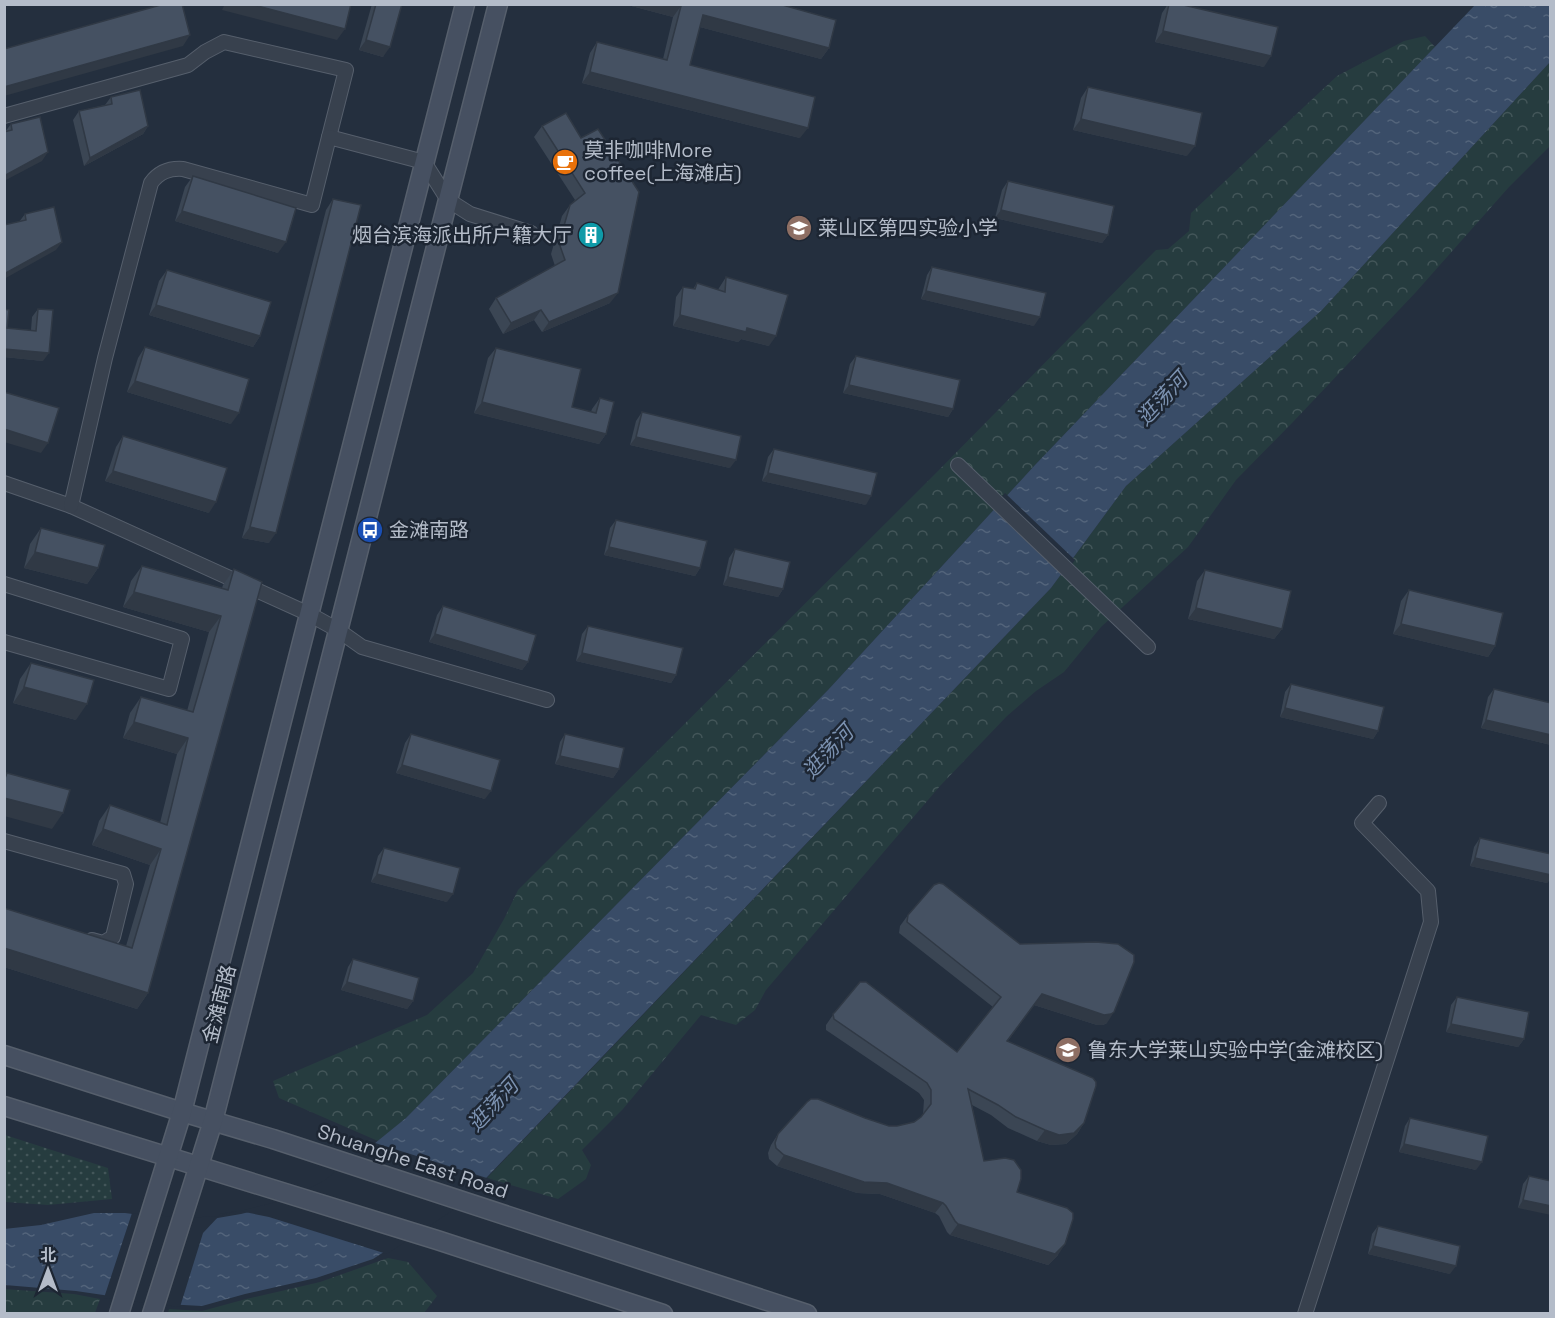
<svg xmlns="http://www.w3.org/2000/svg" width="1555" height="1318" viewBox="0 0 1555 1318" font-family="'Space Grotesk','Noto Sans SC',sans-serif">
	<defs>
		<pattern id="grass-dots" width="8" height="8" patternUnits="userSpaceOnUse" patternTransform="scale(1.5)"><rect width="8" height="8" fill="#263c3f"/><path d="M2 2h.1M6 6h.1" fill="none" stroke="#435659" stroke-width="1.8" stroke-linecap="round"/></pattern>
		<pattern id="forest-crowns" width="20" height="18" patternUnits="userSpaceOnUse" patternTransform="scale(1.5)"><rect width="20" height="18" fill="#263c3f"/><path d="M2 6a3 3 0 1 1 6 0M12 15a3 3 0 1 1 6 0" fill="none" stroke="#435659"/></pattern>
		<pattern id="water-ripples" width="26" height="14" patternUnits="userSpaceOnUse" patternTransform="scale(1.5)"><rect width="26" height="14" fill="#394c67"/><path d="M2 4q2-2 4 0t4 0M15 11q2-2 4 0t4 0" fill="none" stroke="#53647b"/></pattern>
	</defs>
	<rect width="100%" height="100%" fill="#242f3e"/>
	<polygon fill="url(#grass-dots)" points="5,1135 108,1168 112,1199 48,1205 5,1202"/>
	<g fill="url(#forest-crowns)">
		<polygon points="1425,36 1435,47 1035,465 828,690 406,1118 378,1141 279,1098 273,1081 427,1015 473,973 504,919 518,890 935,474 1156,250 1168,249 1189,231 1191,213 1337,76 1404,41"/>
		<polygon points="1550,62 1550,146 1509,187 1416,292 1293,422 1236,480 1188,547 1101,627 1064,672 1036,691 1007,716 940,786 766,990 755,1010 736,1025 701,1015 623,1109 582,1150 591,1165 586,1179 558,1199 487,1178 1051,588 1126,486 1322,310"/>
		<polygon points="388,1258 408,1262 437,1296 424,1313 168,1313 169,1309 202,1311 246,1299 320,1282"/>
		<polygon points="4,1289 74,1294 100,1299 95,1313 5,1313"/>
	</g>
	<polygon fill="url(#water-ripples)" points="1475,5 1550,5 1550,62 1322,310 1126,486 1051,588 466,1199 373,1259 316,1278 245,1294 202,1306 165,1304 76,1291 5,1285 4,1229 41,1225 94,1213 125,1213 185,1221 206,1220 241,1214 290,1202 327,1182 406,1118 828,690 1035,465"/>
	<g fill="#242f3e">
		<polygon points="1005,493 1075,560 1064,576 992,508"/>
		<polygon points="372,1142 490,1179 467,1201 387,1254 269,1217 240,1211 289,1199 325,1180"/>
		<polygon points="237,1211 219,1216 203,1233 180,1307 104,1298 132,1213 185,1218 219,1216 220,1214"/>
	</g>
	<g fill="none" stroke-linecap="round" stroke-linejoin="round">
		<g stroke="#565f6c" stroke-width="16">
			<g id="street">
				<polyline points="4,116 188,65 205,52 224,42 346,70 329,137"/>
				<polyline points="958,465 1148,647"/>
				<polyline points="4,483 71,506 309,614 338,630 362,647 547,700"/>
				<path d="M71,506L105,358L151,183C159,172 169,168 183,169L312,205L329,137L424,162L448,200L470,214L531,233"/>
				<polyline points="4,584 182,639 169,689 4,642"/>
				<polyline points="4,841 123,874 126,884 113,937 103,943 92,940"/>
				<polyline points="1305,1314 1431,922 1428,891 1362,823 1379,803"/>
			</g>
		</g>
		<g stroke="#565f6c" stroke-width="21">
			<g id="secondary">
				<polyline points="4,1055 182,1112 273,1139 807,1314"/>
				<polyline points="4,1106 437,1240 663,1314"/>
				<polyline points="119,1314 182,1112 465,4"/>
				<polyline points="152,1314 213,1121 498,4"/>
			</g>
		</g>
		<use href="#street" stroke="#38414e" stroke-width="14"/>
		<use href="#secondary" stroke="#465061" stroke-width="18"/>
	</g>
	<g fill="#3b4654">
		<polygon points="372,4 402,4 383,57 359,50"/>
		<polygon points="624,4 779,4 829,48 821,59 700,27 690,65 800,138 582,83 590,53 597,42 663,59 673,17"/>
		<polygon points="1168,4 1179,4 1264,67 1155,42 1162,13"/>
		<polygon points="1088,87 1187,156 1073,130 1081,98"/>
		<polygon points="111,97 148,126 143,134 84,166 73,120 79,111 105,105"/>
		<polygon points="566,113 610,303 542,332 534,320 503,334 489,309 496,298 555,266 551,254 562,216 570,205 575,200 534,137 542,126"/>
		<polygon points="11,124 42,161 5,132"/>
		<polygon points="193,176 278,253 175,221 185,187"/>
		<polygon points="1008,181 1108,235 1102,243 995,218 1002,190"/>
		<polygon points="333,199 269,543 242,538 326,210"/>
		<polygon points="25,214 56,250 19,222"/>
		<polygon points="932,267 1034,326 921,299 927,275"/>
		<polygon points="167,270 260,336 253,347 149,315 159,281"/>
		<polygon points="726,277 769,346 741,339 738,342 673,326 676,297 683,287 693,289 697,283 718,290 719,288"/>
		<polygon points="4,309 7,328 31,330 32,317 38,309 43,361 4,357"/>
		<polygon points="145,347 231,424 127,392 138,358"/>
		<polygon points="496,348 572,407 591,412 592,409 600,398 606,434 599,444 474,413 488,358"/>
		<polygon points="856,356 953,409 948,417 843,393 850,364"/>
		<polygon points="642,412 730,468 630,445 636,421"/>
		<polygon points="123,436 209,513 105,481 116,447"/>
		<polygon points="774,449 866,505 762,481 768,457"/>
		<polygon points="616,520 700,568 695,576 604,555 610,528"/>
		<polygon points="41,528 98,568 87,584 24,568 30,544"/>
		<polygon points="735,549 783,589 778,597 723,585 729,558"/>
		<polygon points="142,566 222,588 223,585 234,569 148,993 137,1009 4,967 4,908 126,946 150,865 92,845 99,821 110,805 160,823 177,754 123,738 130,713 141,697 187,711 209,632 123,607 131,581"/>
		<polygon points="1205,570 1282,629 1274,639 1188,619 1197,581"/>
		<polygon points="1409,590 1495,646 1488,657 1393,634 1401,601"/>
		<polygon points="443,606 528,662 522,670 429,642 437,615"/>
		<polygon points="588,626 676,675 671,683 576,661 582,634"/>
		<polygon points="31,663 76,720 13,703 20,679"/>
		<polygon points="1291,684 1378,731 1373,739 1280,717 1285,692"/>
		<polygon points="1494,689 1551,703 1551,745 1481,728 1488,697"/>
		<polygon points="411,734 485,799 396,773 405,743"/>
		<polygon points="565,734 619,769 613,778 555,764 560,742"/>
		<polygon points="1480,838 1551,854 1551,878 1547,883 1470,866 1474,847"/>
		<polygon points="384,848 447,902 371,882 378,856"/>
		<polygon points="908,915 1107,1023 1103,1025 1097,1025 1034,1005 1007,1042 1084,1123 1077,1134 1066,1144 1051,1145 1037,1141 1008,1128 991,1115 972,1105 984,1161 1017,1192 1058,1255 1048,1265 950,1235 947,1232 939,1216 935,1213 880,1194 857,1193 777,1166 769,1159 768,1153 771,1145 778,1134 865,1118 889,1126 897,1126 914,1122 921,1117 923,1114 924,1100 919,1093 826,1030 826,1025 835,1012 957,1052 993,1007 899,933 900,926"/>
		<polygon points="353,959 413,1001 407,1009 341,990 348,967"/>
		<polygon points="1457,997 1524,1039 1518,1047 1446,1032 1451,1005"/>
		<polygon points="1410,1118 1476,1170 1399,1152 1405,1126"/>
		<polygon points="1529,1176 1551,1181 1518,1208 1523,1184"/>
		<polygon points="1378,1226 1450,1274 1368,1254 1372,1234"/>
	</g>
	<g fill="#303945">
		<polygon points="225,4 250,4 345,29 337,40 222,10"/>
		<polygon points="624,4 674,4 681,6 673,17"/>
		<polygon points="703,15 829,48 821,59 696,26"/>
		<polygon points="1163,31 1271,56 1264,67 1155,42"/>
		<polygon points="190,35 183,46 4,96 4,87"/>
		<polygon points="366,40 390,47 383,57 359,50"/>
		<polygon points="590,72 808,128 800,138 582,83"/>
		<polygon points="1081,119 1195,146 1187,156 1073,130"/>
		<polygon points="148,126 143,134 84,166 90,158"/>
		<polygon points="48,152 42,161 4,181 4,176"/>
		<polygon points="1001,210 1108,235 1102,243 995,218"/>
		<polygon points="182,211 286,242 278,253 175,221"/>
		<polygon points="62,242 56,250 4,279 4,274"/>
		<polygon points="926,291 1040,317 1034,326 921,299"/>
		<polygon points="618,293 610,303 542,332 549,322"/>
		<polygon points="156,305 260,336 253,347 149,315"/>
		<polygon points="541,310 534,320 503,334 511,323"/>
		<polygon points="680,315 747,328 776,336 769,346 741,339 738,342 673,326"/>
		<polygon points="4,349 49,353 43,361 4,357"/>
		<polygon points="135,381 239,413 231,424 127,392"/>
		<polygon points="849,385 953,409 948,417 843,393"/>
		<polygon points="482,402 606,434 599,444 474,413"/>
		<polygon points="4,429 48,443 41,453 4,442"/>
		<polygon points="636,437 736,460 730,468 630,445"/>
		<polygon points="113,471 216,502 209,513 105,481"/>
		<polygon points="768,473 871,496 866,505 762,481"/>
		<polygon points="250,527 276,533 269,543 242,538"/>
		<polygon points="609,547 700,568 695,576 604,555"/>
		<polygon points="35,552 98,568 87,584 24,568"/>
		<polygon points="728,577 783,589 778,597 723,585"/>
		<polygon points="134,592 221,616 209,632 123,607"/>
		<polygon points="1196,608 1282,629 1274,639 1188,619"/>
		<polygon points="1401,624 1495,646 1488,657 1393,634"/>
		<polygon points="435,634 528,662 522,670 429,642"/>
		<polygon points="582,653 676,675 671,683 576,661"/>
		<polygon points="24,687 87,704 76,720 13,703"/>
		<polygon points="1285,708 1378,731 1373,739 1280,717"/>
		<polygon points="1486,720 1551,735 1551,745 1481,728"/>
		<polygon points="134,722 188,738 177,754 123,738"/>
		<polygon points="560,756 619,769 613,778 555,764"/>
		<polygon points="402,765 491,791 485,799 396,773"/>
		<polygon points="4,798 63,813 52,829 4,816"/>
		<polygon points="103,829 161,849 150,865 92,845"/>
		<polygon points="1475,858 1551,875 1551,878 1547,883 1470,866"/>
		<polygon points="377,874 453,894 447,902 371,882"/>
		<polygon points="4,948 148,993 137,1009 4,967"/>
		<polygon points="347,982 413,1001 407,1009 341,990"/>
		<polygon points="1042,994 1114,1012 1107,1023 1103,1025 1097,1025 1034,1005"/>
		<polygon points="1451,1024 1524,1039 1518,1047 1446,1032"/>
		<polygon points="1084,1123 1077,1134 1066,1144 1051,1145 1037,1141 1045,1130"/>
		<polygon points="1404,1144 1482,1162 1476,1170 1399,1152"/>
		<polygon points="784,1155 887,1183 943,1203 935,1213 880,1194 857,1193 777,1166"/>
		<polygon points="1523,1200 1551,1206 1551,1215 1518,1208"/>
		<polygon points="958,1224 1065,1244 1058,1255 1048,1265 950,1235"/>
		<polygon points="1373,1246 1456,1266 1450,1274 1368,1254"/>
	</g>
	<g fill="#455162" stroke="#303945" stroke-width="1.5">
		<polygon points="164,4 182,4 190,35 4,87 4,49"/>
		<polygon points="250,4 351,4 345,29"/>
		<polygon points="376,4 402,4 390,47 366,40"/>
		<polygon points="674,4 779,4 836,20 829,48 703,15 690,65 815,97 808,128 590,72 597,42 667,60 681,6"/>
		<polygon points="1169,4 1179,4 1278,27 1271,56 1163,31"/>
		<polygon points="1088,87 1202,113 1195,146 1081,119"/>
		<polygon points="140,90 148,126 90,158 79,111 112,104 111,97"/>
		<polygon points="566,113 581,138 598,129 639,192 618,293 549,322 541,310 511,323 496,298 565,260 559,243 570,205 585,193 542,126"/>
		<polygon points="40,117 48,152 4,176 4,132 12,130 11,124"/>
		<polygon points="193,176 296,208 286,242 182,211"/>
		<polygon points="1008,181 1114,206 1108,235 1001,210"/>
		<polygon points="333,199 361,205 276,533 250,527"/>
		<polygon points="54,207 62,242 4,274 4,225 26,220 25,214"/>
		<polygon points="932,267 1046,293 1040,317 926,291"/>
		<polygon points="167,270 271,302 260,336 156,305"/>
		<polygon points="726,277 788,295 776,336 747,328 746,332 680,315 683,287 695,289 697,283 725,292"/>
		<polygon points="4,309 9,310 7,328 36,331 38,309 53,310 49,353 4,349"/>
		<polygon points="145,347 249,379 239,413 135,381"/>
		<polygon points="496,348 581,369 572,407 596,413 600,398 614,402 606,434 482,402"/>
		<polygon points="856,356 960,380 953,409 849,385"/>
		<polygon points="4,392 59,408 48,443 4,429"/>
		<polygon points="642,412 741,436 736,460 636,437"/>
		<polygon points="123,436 227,468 216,502 113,471"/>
		<polygon points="774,449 877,473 871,496 768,473"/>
		<polygon points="616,520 707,541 700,568 609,547"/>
		<polygon points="41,528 105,545 98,568 35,552"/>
		<polygon points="735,549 790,562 783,589 728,577"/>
		<polygon points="142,566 228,590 234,569 262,582 148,993 4,948 4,908 132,948 161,849 103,829 110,805 167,825 188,738 134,722 141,697 193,712 221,616 134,592"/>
		<polygon points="1205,570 1291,591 1282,629 1196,608"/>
		<polygon points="1409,590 1503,613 1495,646 1401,624"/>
		<polygon points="443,606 536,635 528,662 435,634"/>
		<polygon points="588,626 683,648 676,675 582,653"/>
		<polygon points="31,663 94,680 87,704 24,687"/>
		<polygon points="1291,684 1384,707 1378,731 1285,708"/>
		<polygon points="1494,689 1551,703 1551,735 1486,720"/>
		<polygon points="411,734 500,760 491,791 402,765"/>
		<polygon points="565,734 624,748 619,769 560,756"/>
		<polygon points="7,773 70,790 63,813 4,798 4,781"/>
		<polygon points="1480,838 1551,854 1551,875 1475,858"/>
		<polygon points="384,848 460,868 453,894 377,874"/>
		<polygon points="939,883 943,884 1020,944 1096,942 1118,944 1134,955 1134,962 1114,1012 1111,1014 1104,1015 1042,994 1007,1041 1093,1078 1096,1082 1096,1086 1084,1123 1074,1133 1059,1135 1045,1130 1016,1117 998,1105 968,1089 984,1161 1005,1158 1014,1160 1021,1170 1021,1179 1017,1192 1067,1208 1073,1213 1073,1219 1065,1244 1055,1254 958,1224 955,1221 946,1206 943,1203 887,1183 864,1182 784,1155 776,1148 775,1143 778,1134 807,1102 811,1099 818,1099 865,1118 889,1126 897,1126 914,1122 921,1117 931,1104 931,1090 927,1083 834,1019 833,1014 835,1012 860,982 866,982 957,1052 1001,997 907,922 908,915 934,885"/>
		<polygon points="353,959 419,978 413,1001 347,982"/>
		<polygon points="1457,997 1529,1012 1524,1039 1451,1024"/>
		<polygon points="1410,1118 1488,1136 1482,1162 1404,1144"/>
		<polygon points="1529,1176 1551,1181 1551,1206 1523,1200"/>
		<polygon points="1378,1226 1460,1246 1456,1266 1373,1246"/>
	</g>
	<defs>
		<g id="cafe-disc" transform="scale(1.35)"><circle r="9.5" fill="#e8710a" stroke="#1d2633"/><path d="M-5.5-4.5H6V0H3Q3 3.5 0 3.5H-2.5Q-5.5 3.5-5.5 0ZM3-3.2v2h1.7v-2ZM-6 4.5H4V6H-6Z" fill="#fff"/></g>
		<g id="school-disc" transform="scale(1.35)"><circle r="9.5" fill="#8d6e63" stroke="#1d2633"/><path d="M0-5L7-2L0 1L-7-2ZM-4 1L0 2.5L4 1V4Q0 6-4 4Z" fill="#fff"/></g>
		<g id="building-disc" transform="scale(1.35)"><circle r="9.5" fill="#0f9aa8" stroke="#1d2633"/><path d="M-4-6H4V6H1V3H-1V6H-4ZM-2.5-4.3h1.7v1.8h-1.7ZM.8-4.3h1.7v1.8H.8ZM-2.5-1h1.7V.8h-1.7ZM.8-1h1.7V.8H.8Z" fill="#fff"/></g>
		<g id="bus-disc" transform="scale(1.35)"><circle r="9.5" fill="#1a4fb4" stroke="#1d2633"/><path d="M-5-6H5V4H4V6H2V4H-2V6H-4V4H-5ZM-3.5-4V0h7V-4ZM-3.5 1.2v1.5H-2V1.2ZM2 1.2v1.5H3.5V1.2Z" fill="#fff"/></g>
	</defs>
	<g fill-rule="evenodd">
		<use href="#cafe-disc" x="565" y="162"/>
		<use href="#school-disc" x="799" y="228"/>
		<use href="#building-disc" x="591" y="235"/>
		<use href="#bus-disc" x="370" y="530"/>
		<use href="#school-disc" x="1068" y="1050"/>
	</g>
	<g text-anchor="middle" stroke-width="5" stroke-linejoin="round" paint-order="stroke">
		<g font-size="20" fill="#b4bcc9" stroke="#1d2633" text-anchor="start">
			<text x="584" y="157">莫非咖啡More<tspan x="584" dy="23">coffee(上海滩店)</tspan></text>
			<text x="818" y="235">莱山区第四实验小学</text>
			<text x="572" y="242" text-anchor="end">烟台滨海派出所户籍大厅</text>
			<text x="389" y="537">金滩南路</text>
			<text x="1088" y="1057">鲁东大学莱山实验中学(金滩校区)</text>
		</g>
		<g font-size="20" fill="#b4bcc9" stroke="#1d2633">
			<text transform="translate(219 1004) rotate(-76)" y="7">金滩南路</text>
			<text transform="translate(413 1161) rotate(18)" y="7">Shuanghe East Road</text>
		</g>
		<g font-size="21" font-style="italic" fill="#7c92b1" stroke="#1d2633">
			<text transform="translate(1162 399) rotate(-47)" y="7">逛荡河</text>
			<text transform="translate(828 752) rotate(-47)" y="7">逛荡河</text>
			<text transform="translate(493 1105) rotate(-47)" y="7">逛荡河</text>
		</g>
	</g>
	<rect width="1555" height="1318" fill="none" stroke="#b4bcc9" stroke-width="12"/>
	<g transform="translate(48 1270)" stroke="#1d2633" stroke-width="4.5" paint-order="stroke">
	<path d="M0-4.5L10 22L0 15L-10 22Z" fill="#b4bcc9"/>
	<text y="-9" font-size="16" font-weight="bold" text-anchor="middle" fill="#b4bcc9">北</text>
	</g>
</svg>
